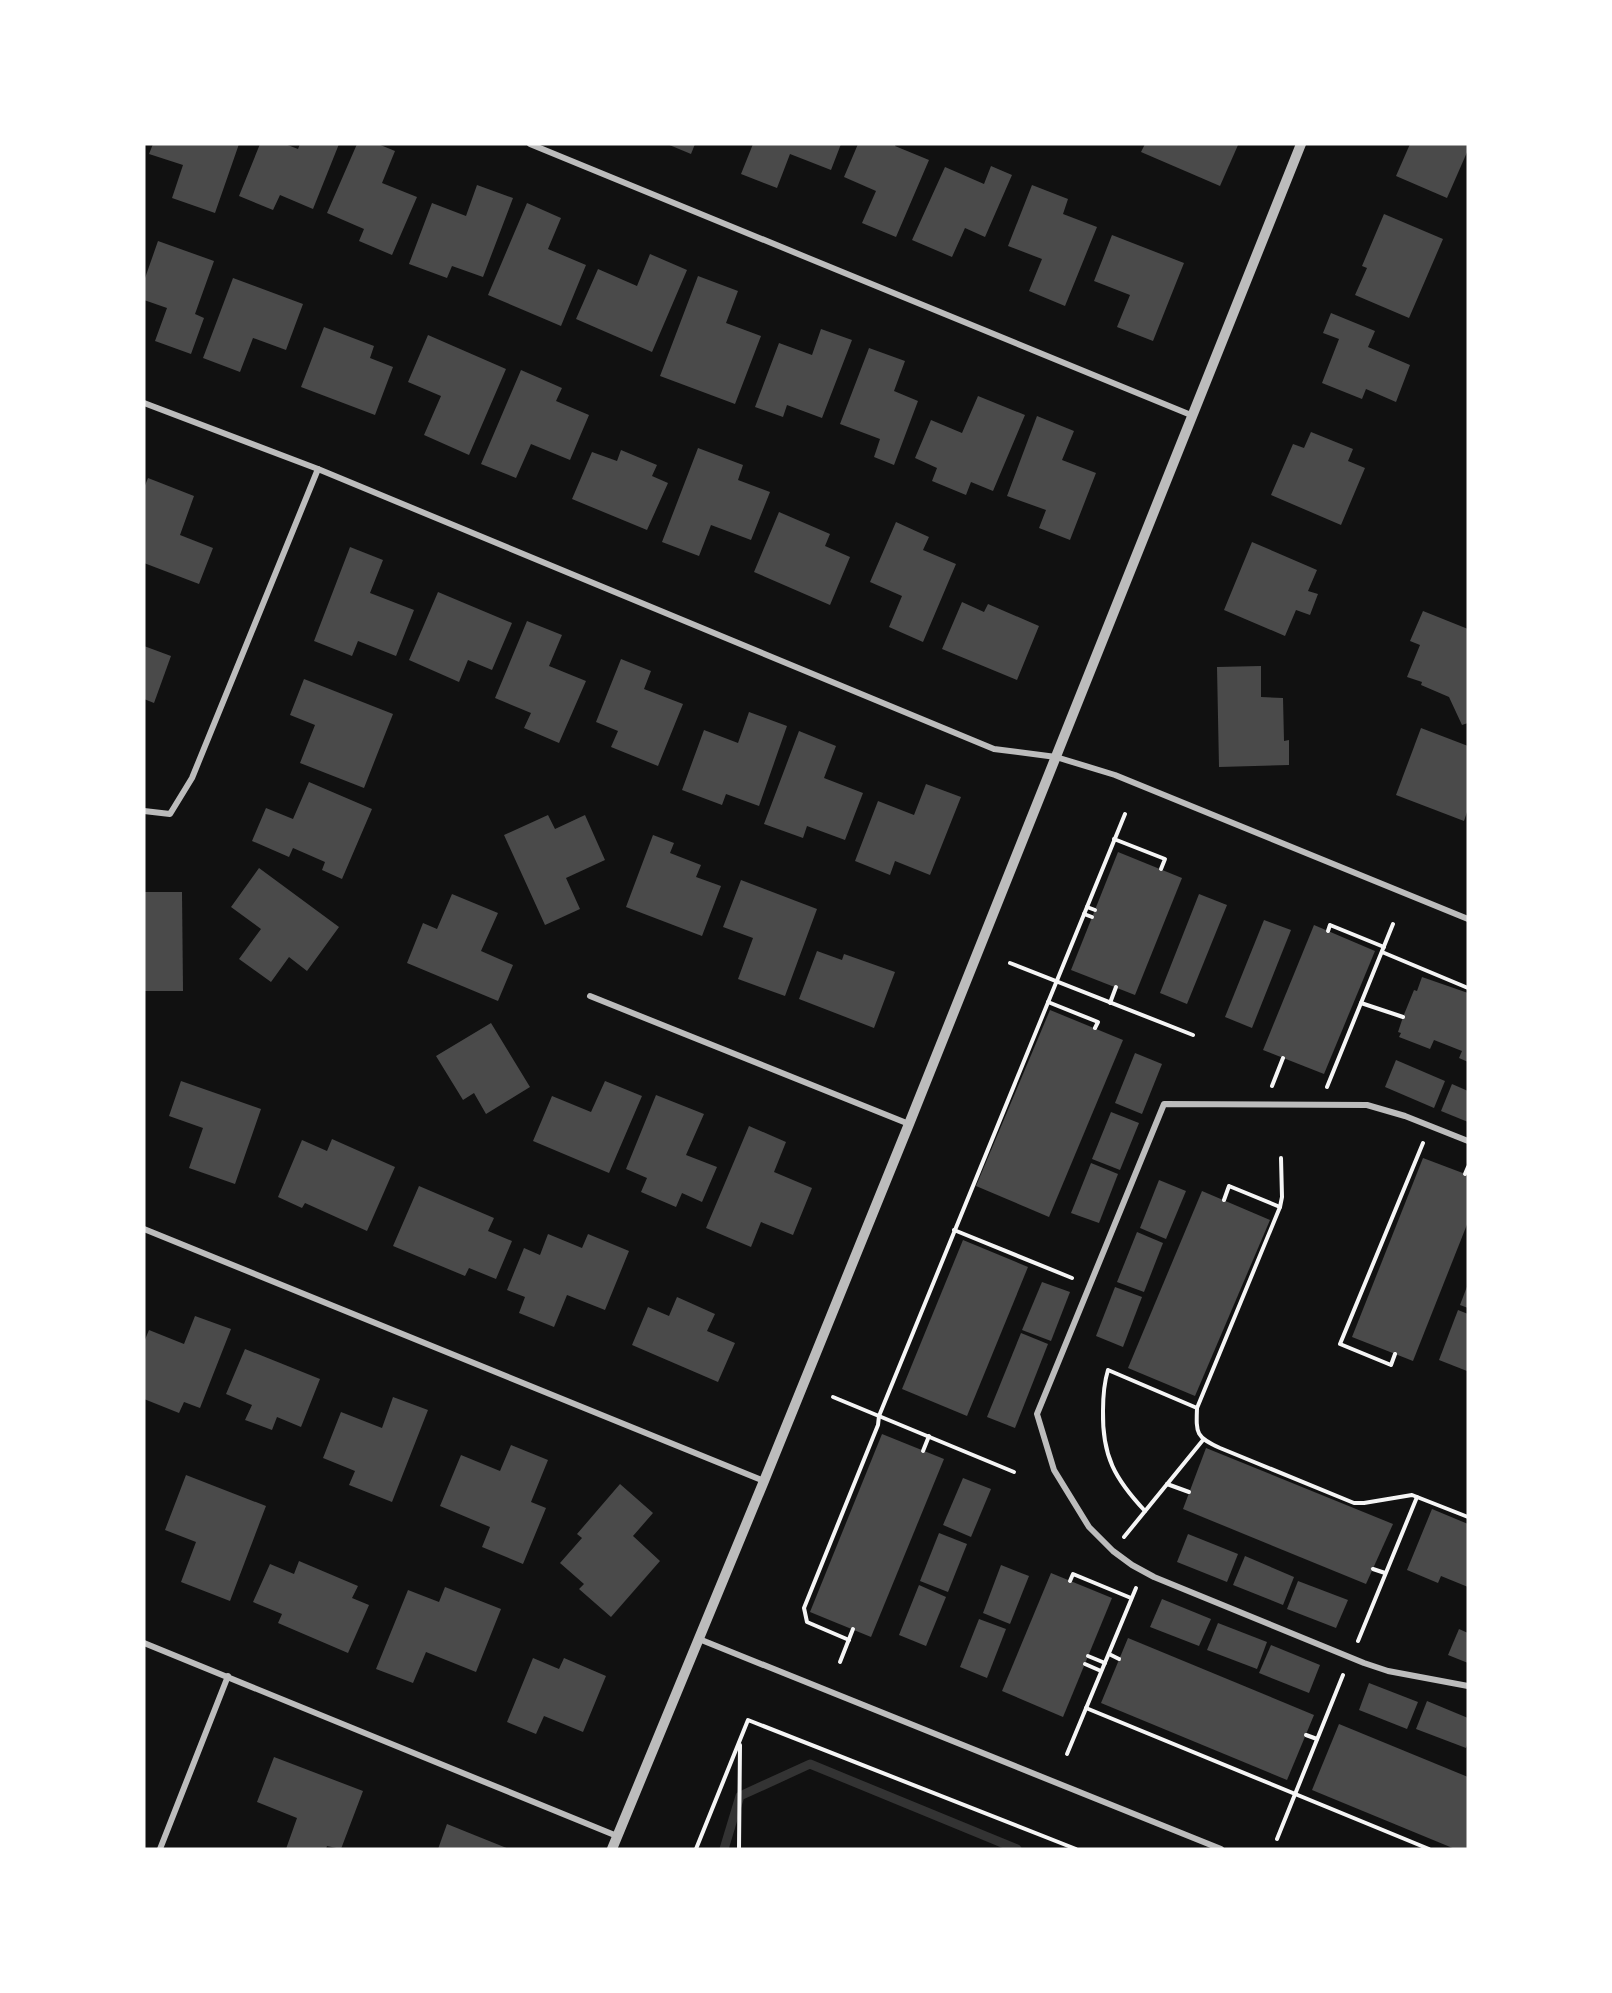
<svg xmlns="http://www.w3.org/2000/svg" width="1612" height="1993" viewBox="0 0 1612 1993" font-family="'Exo 2',sans-serif">
	<rect width="100%" height="100%" fill="#111"/>
	<g fill="none" stroke-linecap="round" stroke-linejoin="round">
		<polyline stroke="#333" stroke-width="9" points="724,1849 740,1796 810,1764 1017,1849"/>
	</g>
	<g fill="#4a4a4a">
		<polygon points="153,144 239,144 215,213 172,198 183,165 149,154"/>
		<polygon points="260,144 285,144 298,149 300,144 339,144 313,209 280,195 273,210 239,196"/>
		<polygon points="357,144 378,144 395,151 382,183 417,197 392,255 359,241 364,229 327,213"/>
		<polygon points="667,144 695,144 691,154"/>
		<polygon points="753,144 841,144 831,170 790,154 777,188 741,174"/>
		<polygon points="858,144 896,144 895,146 929,160 896,237 862,223 876,191 844,177"/>
		<polygon points="1145,144 1235,144 1238,145 1220,186 1141,152"/>
		<polygon points="1410,144 1468,144 1468,150 1447,198 1396,176"/>
		<polygon points="991,166 1012,175 985,237 965,228 952,257 912,240 945,167 984,184"/>
		<polygon points="477,185 513,198 483,277 452,266 447,278 409,264 432,203 466,216"/>
		<polygon points="1032,185 1068,199 1063,214 1097,227 1065,306 1029,291 1042,259 1008,246"/>
		<polygon points="527,203 561,218 548,249 586,265 561,326 488,295"/>
		<polygon points="1384,214 1443,239 1409,318 1355,295 1367,268 1362,266"/>
		<polygon points="1112,235 1184,263 1153,341 1117,327 1130,295 1094,281"/>
		<polygon points="158,241 214,261 195,314 204,318 191,354 155,341 167,308 144,300 144,281"/>
		<polygon points="650,254 687,270 652,352 576,319 598,269 637,286"/>
		<polygon points="698,276 738,291 726,323 761,336 735,404 660,376"/>
		<polygon points="233,278 303,304 286,350 253,338 240,372 203,358"/>
		<polygon points="1331,313 1375,331 1368,347 1410,365 1396,402 1366,389 1362,399 1322,383 1339,339 1323,333"/>
		<polygon points="324,327 374,346 370,358 393,367 375,415 301,387"/>
		<polygon points="821,329 852,340 822,418 787,405 783,417 755,407 779,343 812,355"/>
		<polygon points="428,335 506,369 469,455 424,435 441,396 408,382"/>
		<polygon points="869,348 905,361 894,391 918,401 894,465 874,457 880,439 840,424"/>
		<polygon points="521,370 562,388 556,401 589,415 570,460 531,444 516,478 481,464"/>
		<polygon points="978,396 1025,415 993,491 971,482 966,495 932,481 937,468 915,458 931,420 962,433"/>
		<polygon points="1037,416 1074,431 1062,460 1096,473 1070,540 1039,528 1046,510 1007,496"/>
		<polygon points="1311,432 1353,449 1348,461 1365,468 1341,525 1271,495 1293,444 1304,448"/>
		<polygon points="698,448 743,465 738,480 770,492 751,540 711,525 699,556 662,542"/>
		<polygon points="621,450 657,465 652,476 668,483 647,530 572,499 592,452 617,461"/>
		<polygon points="148,478 194,496 180,535 213,548 199,584 144,563 144,488"/>
		<polygon points="779,512 830,534 825,546 850,557 830,605 754,572"/>
		<polygon points="896,522 929,537 923,550 956,564 923,642 889,627 902,596 870,582"/>
		<polygon points="1252,542 1317,570 1308,591 1318,594 1310,615 1296,610 1285,636 1224,610"/>
		<polygon points="350,547 383,560 370,593 414,610 396,656 358,641 352,656 314,641"/>
		<polygon points="438,592 512,623 492,670 468,660 459,682 409,660"/>
		<polygon points="962,602 984,612 988,604 1039,626 1017,680 942,649"/>
		<polygon points="1423,611 1468,629 1468,723 1462,725 1449,697 1421,685 1422,682 1407,677 1420,645 1410,641"/>
		<polygon points="527,621 562,635 549,666 586,681 559,743 524,728 531,713 495,698"/>
		<polygon points="144,646 171,656 154,703 144,699"/>
		<polygon points="621,659 651,671 644,689 683,704 658,766 611,747 618,731 596,722"/>
		<polygon points="1261,666 1261,697 1283,698 1284,741 1289,740 1289,765 1219,767 1217,667"/>
		<polygon points="304,679 393,714 364,788 300,763 315,725 290,715"/>
		<polygon points="749,712 787,726 759,806 726,794 722,805 682,790 704,730 738,743"/>
		<polygon points="1421,728 1468,746 1468,809 1464,821 1396,795"/>
		<polygon points="799,731 836,746 824,778 863,793 845,840 807,826 803,838 764,824"/>
		<polygon points="309,782 372,809 342,879 322,870 325,862 293,848 289,857 252,841 266,808 293,819"/>
		<polygon points="926,784 961,797 930,875 895,861 890,875 855,861 878,801 914,815"/>
		<polygon points="548,815 555,829 585,815 605,860 566,878 580,909 545,925 504,835"/>
		<polygon points="653,835 674,843 670,853 701,865 696,877 721,886 702,936 626,907"/>
		<polygon points="1118,852 1182,878 1135,995 1071,970"/>
		<polygon points="259,868 339,927 307,971 289,957 271,982 239,959 261,929 231,907"/>
		<polygon points="741,880 817,909 785,996 738,979 753,938 723,927"/>
		<polygon points="144,892 182,892 183,991 144,991"/>
		<polygon points="452,894 498,913 481,951 513,965 498,1001 407,963 423,923 437,929"/>
		<polygon points="1199,894 1227,905 1187,1004 1160,993"/>
		<polygon points="1264,920 1291,930 1252,1028 1225,1017"/>
		<polygon points="1314,925 1375,951 1324,1074 1263,1050"/>
		<polygon points="817,951 842,960 844,954 895,972 874,1028 799,999"/>
		<polygon points="1422,977 1468,993 1468,1062 1459,1058 1462,1051 1434,1040 1430,1049 1399,1037 1401,1033 1398,1032 1403,1017 1414,990 1417,991"/>
		<polygon points="1050,1010 1123,1040 1049,1217 976,1186"/>
		<polygon points="491,1023 530,1087 486,1114 474,1093 463,1100 436,1056"/>
		<polygon points="1135,1053 1162,1064 1142,1114 1115,1103"/>
		<polygon points="1396,1060 1445,1081 1434,1108 1385,1087"/>
		<polygon points="181,1081 261,1109 235,1184 189,1168 203,1128 169,1116"/>
		<polygon points="605,1081 642,1096 609,1173 533,1141 552,1096 591,1112"/>
		<polygon points="1452,1084 1468,1091 1468,1122 1441,1111"/>
		<polygon points="656,1095 704,1114 686,1155 717,1167 702,1202 682,1193 676,1207 641,1192 647,1178 626,1169"/>
		<polygon points="1111,1112 1139,1123 1120,1170 1092,1159"/>
		<polygon points="749,1126 786,1142 774,1172 812,1188 793,1235 761,1222 751,1247 706,1228"/>
		<polygon points="332,1139 395,1167 367,1231 305,1203 302,1208 278,1197 302,1140 327,1151"/>
		<polygon points="1423,1158 1468,1175 1468,1222 1413,1361 1352,1337"/>
		<polygon points="1091,1163 1118,1174 1099,1223 1071,1213"/>
		<polygon points="1159,1180 1186,1191 1166,1239 1140,1228"/>
		<polygon points="419,1186 494,1218 488,1231 512,1241 496,1279 469,1268 465,1276 393,1246"/>
		<polygon points="1202,1191 1270,1220 1195,1396 1128,1368"/>
		<polygon points="1137,1232 1163,1243 1144,1292 1117,1282"/>
		<polygon points="548,1234 582,1248 588,1234 629,1251 605,1310 567,1295 554,1327 519,1313 525,1297 507,1290 524,1248 540,1255"/>
		<polygon points="963,1240 1028,1267 967,1416 902,1389"/>
		<polygon points="1042,1282 1070,1292 1051,1341 1022,1330"/>
		<polygon points="1468,1284 1468,1308 1460,1305"/>
		<polygon points="1115,1287 1142,1297 1123,1347 1096,1336"/>
		<polygon points="677,1297 715,1314 707,1331 735,1343 718,1382 632,1345 648,1307 669,1316"/>
		<polygon points="1458,1310 1468,1314 1467,1371 1439,1360"/>
		<polygon points="195,1316 231,1329 200,1408 184,1402 179,1413 144,1399 144,1342 149,1330 184,1344"/>
		<polygon points="1021,1333 1048,1344 1015,1428 987,1417"/>
		<polygon points="245,1349 320,1379 301,1427 277,1417 272,1430 245,1420 252,1405 226,1394"/>
		<polygon points="393,1397 428,1410 392,1502 349,1485 355,1471 323,1458 341,1412 382,1428"/>
		<polygon points="882,1434 944,1459 871,1637 810,1612"/>
		<polygon points="511,1445 548,1460 531,1502 546,1508 523,1564 482,1547 490,1527 440,1506 461,1455 500,1471"/>
		<polygon points="1206,1448 1393,1524 1366,1584 1183,1509"/>
		<polygon points="186,1475 266,1506 230,1601 181,1582 196,1542 165,1530"/>
		<polygon points="963,1478 991,1489 971,1537 943,1525"/>
		<polygon points="620,1484 653,1513 633,1536 660,1561 611,1617 579,1589 584,1584 560,1563 582,1538 577,1534"/>
		<polygon points="1432,1509 1468,1524 1468,1587 1441,1576 1438,1583 1407,1570"/>
		<polygon points="939,1533 967,1544 948,1592 920,1581"/>
		<polygon points="1188,1534 1238,1554 1227,1582 1177,1562"/>
		<polygon points="1245,1556 1294,1577 1283,1605 1233,1585"/>
		<polygon points="299,1561 358,1586 352,1598 369,1605 348,1653 278,1623 282,1614 253,1602 270,1564 294,1574"/>
		<polygon points="1001,1565 1029,1576 1010,1624 983,1613"/>
		<polygon points="1051,1573 1112,1598 1063,1717 1002,1691"/>
		<polygon points="1298,1581 1348,1600 1336,1628 1287,1609"/>
		<polygon points="919,1585 946,1597 926,1646 899,1635"/>
		<polygon points="445,1587 501,1609 476,1672 426,1652 413,1683 376,1669 408,1590 439,1602"/>
		<polygon points="1162,1599 1211,1619 1199,1646 1150,1627"/>
		<polygon points="979,1619 1006,1629 987,1678 960,1667"/>
		<polygon points="1218,1623 1267,1642 1257,1669 1207,1650"/>
		<polygon points="1459,1629 1468,1633 1468,1663 1448,1655"/>
		<polygon points="1128,1638 1314,1715 1287,1780 1101,1703"/>
		<polygon points="1271,1645 1320,1665 1309,1693 1259,1673"/>
		<polygon points="533,1658 559,1669 564,1658 606,1676 583,1732 544,1716 536,1734 507,1722"/>
		<polygon points="1369,1683 1418,1702 1407,1729 1359,1710"/>
		<polygon points="1427,1701 1468,1718 1468,1743 1466,1748 1416,1729"/>
		<polygon points="1339,1724 1468,1777 1468,1849 1455,1849 1312,1790"/>
		<polygon points="274,1757 363,1791 341,1849 327,1846 326,1849 286,1849 297,1818 257,1802"/>
		<polygon points="447,1824 509,1849 438,1849"/>
	</g>
	<g fill="none" stroke-linecap="round" stroke-linejoin="round">
		<g stroke="#f5f5f5" stroke-width="4">
			<polyline points="1114,839 1165,859 1161,869"/>
			<polyline points="1087,907 1095,910"/>
			<polyline points="1084,914 1092,917"/>
			<polyline points="1328,931 1330,925 1384,947"/>
			<polyline points="1382,952 1468,988"/>
			<polyline points="1010,963 1193,1035"/>
			<polyline points="1048,1002 1098,1022 1095,1028"/>
			<polyline points="1110,1003 1116,987"/>
			<polyline points="1361,1003 1403,1017"/>
			<polyline points="1272,1086 1283,1058"/>
			<polyline points="1327,1087 1393,924"/>
			<path d="M1281,1158L1282,1197L1280,1207L1197,1408C1196,1434 1196,1437 1220,1448L1354,1503H1364L1412,1495L1468,1517"/>
			<polyline points="1465,1174 1468,1167"/>
			<polyline points="1224,1200 1229,1186 1280,1207"/>
			<polyline points="954,1230 1072,1278"/>
			<polyline points="1395,1354 1391,1365 1340,1344 1423,1143"/>
			<polyline points="833,1397 1014,1472"/>
			<polyline points="923,1451 929,1436"/>
			<polyline points="1167,1484 1189,1492"/>
			<path d="M1145,1511C1115,1479 1102,1456 1103,1411C1103,1397 1104,1383 1108,1370L1197,1408"/>
			<polyline points="1124,1537 1203,1440"/>
			<polyline points="1373,1569 1385,1573"/>
			<polyline points="1070,1581 1073,1574 1131,1598"/>
			<polyline points="849,1640 807,1622 804,1608 878,1425 879,1416 1125,814"/>
			<polyline points="1358,1641 1417,1497"/>
			<polyline points="1109,1654 1119,1659"/>
			<polyline points="1088,1656 1105,1663"/>
			<polyline points="840,1662 853,1629"/>
			<polyline points="1085,1664 1101,1671"/>
			<polyline points="1086,1708 1429,1849"/>
			<polyline points="1306,1735 1317,1739"/>
			<polyline points="1067,1754 1136,1588"/>
			<polyline points="1277,1839 1343,1675"/>
			<polyline points="696,1849 748,1720 1076,1849"/>
			<polyline points="739,1849 740,1745"/>
		</g>
		<g stroke="#bcbcbc" stroke-width="6">
			<polyline points="530,144 1191,415"/>
			<polyline points="144,403 318,469 994,749 1056,757 1115,775 1468,919"/>
			<polyline points="144,811 170,814 192,778 318,469"/>
			<polyline points="590,996 909,1124"/>
			<polyline points="1468,1141 1405,1116 1367,1105 1164,1104 1037,1414 1054,1470 1089,1527 1113,1551 1132,1565 1154,1577 1364,1663 1388,1671 1468,1686"/>
			<polyline points="144,1229 764,1481"/>
			<polyline points="699,1639 1221,1849"/>
			<polyline points="144,1643 617,1836"/>
			<polyline points="160,1849 228,1676"/>
		</g>
		<polyline stroke="#bcbcbc" stroke-width="10" points="612,1849 764,1481 909,1124 1301,144"/>
	</g>
	<rect width="1612" height="1993" fill="none" stroke="#ffffff" stroke-width="291"/>
</svg>
